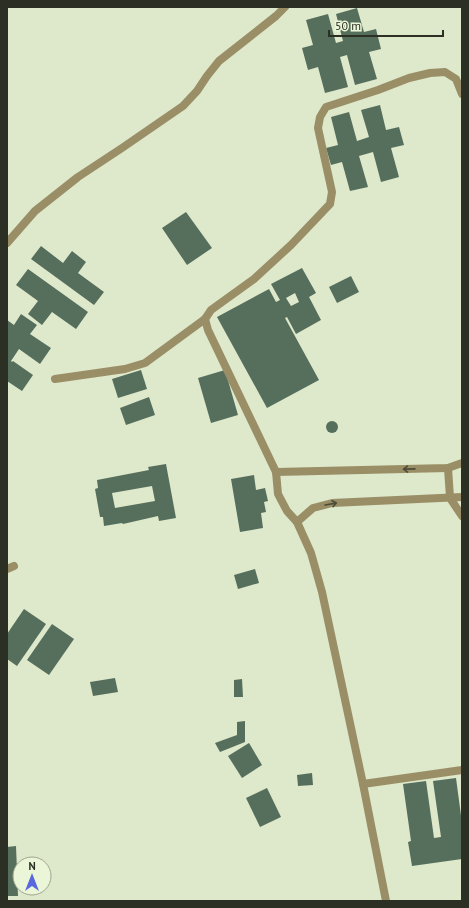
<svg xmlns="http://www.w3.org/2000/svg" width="469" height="908" viewBox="0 0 469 908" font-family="'PT Sans',sans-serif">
	<rect width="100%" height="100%" fill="#dee8cb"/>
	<g fill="#566f5d" fill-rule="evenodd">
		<polygon points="357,8 364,32 376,29 381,49 369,52 377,79 355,85 347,55 340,57 348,87 325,93 318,67 308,70 302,48 313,45 306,20 328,14 336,43 343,41 336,14"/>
		<polygon points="380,105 386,130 399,127 404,145 391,148 399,177 381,182 373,152 359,156 368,187 350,191 342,162 331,165 326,148 338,145 331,117 349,112 357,141 369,137 361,110"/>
		<polygon points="186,212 212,248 187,265 162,228"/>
		<polygon points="41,246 63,263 72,251 86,262 78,273 104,292 94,305 31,259"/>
		<path d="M302,268L316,293L309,297L321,320L296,334L287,317L285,318L319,380L267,408L217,317L269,289L276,302L280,300L271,284ZM295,293L299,302L291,306L286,298Z"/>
		<polygon points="28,269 88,312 76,329 52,312 42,325 28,314 38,301 16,285"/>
		<polygon points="351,276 359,292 337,303 329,287"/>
		<polygon points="21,314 37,325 30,334 51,348 40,364 19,349 11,361 12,362 13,361 33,375 22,391 7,381 7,320 14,325"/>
		<polygon points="141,370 147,389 118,398 112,379"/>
		<polygon points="225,370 238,415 211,423 198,378"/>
		<polygon points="149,397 155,415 126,425 120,408"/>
		<circle cx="332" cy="427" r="6"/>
		<path d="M166,464L176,518L159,521L158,516L123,524L122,523L104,526L103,517H100L95,489L98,488L97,480L149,470L148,467ZM152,486L155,501L115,508L112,493Z"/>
		<polygon points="254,475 256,490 265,488 268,501 264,502 266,512 261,513 263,528 240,532 231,479"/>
		<polygon points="255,569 259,583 238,589 234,575"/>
		<polygon points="24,609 46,624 17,666 7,659 7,634"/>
		<polygon points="52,624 74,639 49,675 27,660"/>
		<polygon points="115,678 118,692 93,696 90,682"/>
		<polygon points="242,679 243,697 234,697 234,680"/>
		<polygon points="245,721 245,742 220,752 215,743 237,735 237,722"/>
		<polygon points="249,743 262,765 242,778 228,756"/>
		<polygon points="312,773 313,785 298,786 297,775"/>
		<polygon points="456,778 462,823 462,859 412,866 408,842 411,841 403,784 426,781 434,838 441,837 433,781"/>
		<polygon points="267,788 281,817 260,827 246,798"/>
		<polygon points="16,846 18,896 7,896 7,847"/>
	</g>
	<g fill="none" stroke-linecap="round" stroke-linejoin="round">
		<g stroke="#9a8e66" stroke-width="8">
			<polyline points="205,319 208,330 276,472 278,494 287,511 297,522 311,553 322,592 363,784 386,901"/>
			<polyline points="55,379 125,369 145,363 205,319 211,310 254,279 291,245 330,204 332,192 318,128 320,117 326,107 378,90 409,78 430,73 445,72 456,79 462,94"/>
			<polyline points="448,468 450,498 462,516"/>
			<polyline points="276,472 448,468 462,463"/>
			<polyline points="297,522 313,508 332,503 462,497"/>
			<polyline points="363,784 462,770"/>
		</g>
		<g stroke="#9a8e66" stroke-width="8">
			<polyline points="7,243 35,211 78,177 122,148 183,106 197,91 207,76 219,61 276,16 285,7"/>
			<polyline points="7,569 14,566"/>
		</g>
	</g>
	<defs><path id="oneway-shaft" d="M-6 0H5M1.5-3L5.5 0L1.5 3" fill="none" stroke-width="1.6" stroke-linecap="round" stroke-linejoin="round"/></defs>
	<g stroke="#4c4c38">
		<use href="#oneway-shaft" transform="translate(409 469) rotate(179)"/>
		<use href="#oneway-shaft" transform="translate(331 504) rotate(-10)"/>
	</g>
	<rect width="469" height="908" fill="none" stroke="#2b2f24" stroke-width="16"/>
	<g transform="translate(32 876)"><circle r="19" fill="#ebf6d8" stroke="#9ea690"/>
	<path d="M0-3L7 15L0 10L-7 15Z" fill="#5867de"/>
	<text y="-6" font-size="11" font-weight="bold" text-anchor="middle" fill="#2b2f24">N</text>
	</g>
	<path d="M329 30v6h114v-6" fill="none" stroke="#2b2f24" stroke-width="2"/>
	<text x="335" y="30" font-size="12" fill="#2b2f24" stroke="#ebf6d8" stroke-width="3" paint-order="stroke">50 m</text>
</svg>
